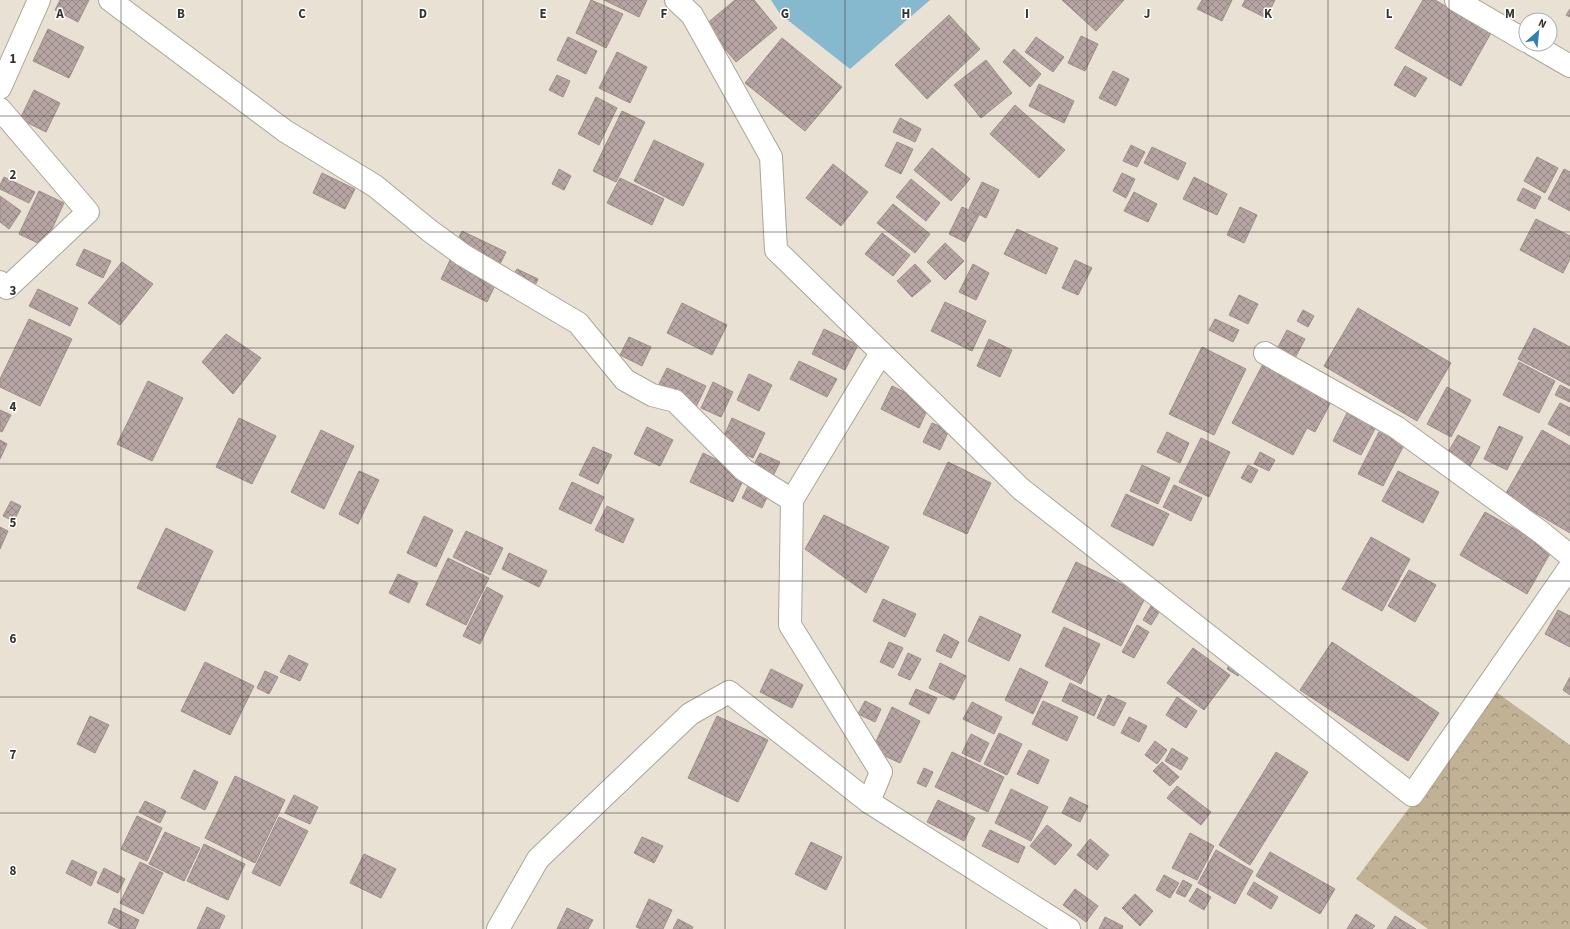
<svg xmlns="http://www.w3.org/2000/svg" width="1570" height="929" viewBox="0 0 1570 929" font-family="'Source Sans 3',sans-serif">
	<defs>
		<pattern id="park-crowns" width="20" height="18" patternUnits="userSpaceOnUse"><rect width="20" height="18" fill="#c1b295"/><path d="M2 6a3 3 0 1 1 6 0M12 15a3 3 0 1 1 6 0" fill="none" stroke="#9e917a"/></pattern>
		<pattern id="building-cross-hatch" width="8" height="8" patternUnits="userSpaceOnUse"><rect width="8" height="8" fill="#b6a5a3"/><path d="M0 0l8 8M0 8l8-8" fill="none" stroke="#958785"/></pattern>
	</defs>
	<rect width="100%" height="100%" fill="#e8e1d4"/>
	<polygon fill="url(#park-crowns)" points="1496,692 1570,745 1570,929 1428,929 1356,879"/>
	<polygon fill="#87b9ce" points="771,0 930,0 850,69 780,14"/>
	<g fill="url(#building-cross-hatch)" stroke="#9e8e8c">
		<polygon points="60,0 89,0 78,22 55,10"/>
		<polygon points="591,0 623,14 606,48 576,33"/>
		<polygon points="604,0 647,0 639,17"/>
		<polygon points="735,0 754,0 777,28 736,62 705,25"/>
		<polygon points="1062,0 1124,0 1096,31"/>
		<polygon points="1202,0 1232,0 1222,21 1197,9"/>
		<polygon points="1245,0 1275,0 1266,18 1242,6"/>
		<polygon points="1423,0 1435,0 1491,33 1461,86 1395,48"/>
		<polygon points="1570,9 1570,17 1566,15"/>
		<polygon points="949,15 980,49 927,99 895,65"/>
		<polygon points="48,29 84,47 69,78 33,61"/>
		<polygon points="1081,36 1098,44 1085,71 1068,63"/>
		<polygon points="568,37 597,51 586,74 557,60"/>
		<polygon points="1036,37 1064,57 1053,72 1025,52"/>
		<polygon points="782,38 842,87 805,131 745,83"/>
		<polygon points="1014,49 1041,74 1030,87 1003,62"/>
		<polygon points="617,52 647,67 630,103 599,88"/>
		<polygon points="986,60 1012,93 981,118 954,85"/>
		<polygon points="1405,66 1427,78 1415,97 1394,85"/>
		<polygon points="1113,71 1129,79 1116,106 1099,98"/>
		<polygon points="557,75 570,81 563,97 549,90"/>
		<polygon points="1039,84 1074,101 1064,123 1029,106"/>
		<polygon points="34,90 60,103 46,132 20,119"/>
		<polygon points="596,97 617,108 599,145 578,134"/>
		<polygon points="1015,105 1065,150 1039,178 990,134"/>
		<polygon points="622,111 645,122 616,182 593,171"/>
		<polygon points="900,118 921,129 915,142 893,132"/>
		<polygon points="654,140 704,164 683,206 634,181"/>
		<polygon points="897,142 913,149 901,174 885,166"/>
		<polygon points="1131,145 1145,152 1137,167 1123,161"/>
		<polygon points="1152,147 1186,163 1178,180 1144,163"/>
		<polygon points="932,148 970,179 951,201 914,170"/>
		<polygon points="1537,157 1558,168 1545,193 1524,181"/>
		<polygon points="833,164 868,192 841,226 806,198"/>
		<polygon points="559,169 571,176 564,190 552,184"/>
		<polygon points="1564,169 1570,172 1570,211 1548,199"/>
		<polygon points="322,173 355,189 345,209 313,193"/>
		<polygon points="1122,173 1135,179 1126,198 1113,191"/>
		<polygon points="4,177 35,192 29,203 0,189 0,185"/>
		<polygon points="1194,177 1227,194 1217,215 1183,199"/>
		<polygon points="620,178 664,199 652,225 607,203"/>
		<polygon points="911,179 940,203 926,221 896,197"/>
		<polygon points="982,182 999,190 986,218 969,209"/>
		<polygon points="1523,188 1541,197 1535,209 1517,200"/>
		<polygon points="39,191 64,203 44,246 19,234"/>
		<polygon points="1134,192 1157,204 1148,222 1124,211"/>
		<polygon points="0,196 21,211 9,229 0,222"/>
		<polygon points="893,204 930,234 915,253 877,223"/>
		<polygon points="962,207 979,215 965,242 949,234"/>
		<polygon points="1240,207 1257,215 1244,243 1227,235"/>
		<polygon points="1536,219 1570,236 1570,259 1563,273 1520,250"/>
		<polygon points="1017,229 1058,248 1046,274 1004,254"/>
		<polygon points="462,231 506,252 499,266 455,245"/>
		<polygon points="882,233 910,255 893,276 865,254"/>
		<polygon points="945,243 964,261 945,280 927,262"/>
		<polygon points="84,249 111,261 103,278 76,265"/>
		<polygon points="453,254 499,277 487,302 441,279"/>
		<polygon points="1075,260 1092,268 1078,295 1062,288"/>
		<polygon points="122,262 153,284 120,325 88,303"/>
		<polygon points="915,264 931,281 912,297 897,281"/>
		<polygon points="973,264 989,273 976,300 959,292"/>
		<polygon points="517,269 538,279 533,290 511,279"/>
		<polygon points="38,289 78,308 70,326 29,306"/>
		<polygon points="1239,295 1258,304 1248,324 1229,315"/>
		<polygon points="945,302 986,321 972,351 931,331"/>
		<polygon points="682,303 727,325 712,355 667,333"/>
		<polygon points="1358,308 1451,363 1417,421 1324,366"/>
		<polygon points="1303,310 1314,316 1308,327 1297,321"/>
		<polygon points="29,319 72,339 40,406 0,387 0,379"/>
		<polygon points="1215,319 1239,330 1233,342 1209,330"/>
		<polygon points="1534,328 1570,347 1570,386 1518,359"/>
		<polygon points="824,329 858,345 845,370 812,354"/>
		<polygon points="1287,330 1305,339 1295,358 1277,349"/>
		<polygon points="226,334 261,358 233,394 202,362"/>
		<polygon points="629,337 651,347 642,366 620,355"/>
		<polygon points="989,339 1012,350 1000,377 977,366"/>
		<polygon points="1202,347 1246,369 1214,435 1169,414"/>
		<polygon points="799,361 837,379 827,397 790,379"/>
		<polygon points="1519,362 1555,381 1539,413 1503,395"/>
		<polygon points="1263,364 1332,400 1315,432 1307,428 1293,455 1232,423"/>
		<polygon points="667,368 706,386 696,407 657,388"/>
		<polygon points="749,374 772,385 759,411 737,400"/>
		<polygon points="148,381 183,398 152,461 117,444"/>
		<polygon points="713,382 733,392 721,417 701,408"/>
		<polygon points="1560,385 1570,390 1570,402 1555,395"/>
		<polygon points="892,386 930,404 919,428 881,409"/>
		<polygon points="1447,387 1471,400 1451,437 1427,424"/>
		<polygon points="1560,403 1570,408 1570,436 1548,424"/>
		<polygon points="0,410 11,415 2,432 0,431"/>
		<polygon points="1348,411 1377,425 1361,455 1333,441"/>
		<polygon points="239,418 276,436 252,484 216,467"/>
		<polygon points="732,418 765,433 753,458 721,443"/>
		<polygon points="932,423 949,430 940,450 923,442"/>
		<polygon points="1499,426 1523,437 1507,470 1484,459"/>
		<polygon points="647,427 673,440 660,466 634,454"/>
		<polygon points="321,430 354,446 324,509 291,492"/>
		<polygon points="1542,430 1570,446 1570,533 1505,495"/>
		<polygon points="1167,432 1189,443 1180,463 1157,452"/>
		<polygon points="1379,432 1404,445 1383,486 1358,474"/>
		<polygon points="1458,435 1480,447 1470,466 1447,454"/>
		<polygon points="1201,438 1230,452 1209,497 1179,482"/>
		<polygon points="0,440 7,444 0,459"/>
		<polygon points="593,447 612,455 598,484 579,475"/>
		<polygon points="1260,452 1275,460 1269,471 1254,464"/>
		<polygon points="703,453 746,474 733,502 690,482"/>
		<polygon points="760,453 780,462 771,480 751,470"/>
		<polygon points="948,462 991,483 967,534 923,514"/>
		<polygon points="1142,465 1170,478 1158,504 1130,491"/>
		<polygon points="1248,465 1258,470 1251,483 1241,478"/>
		<polygon points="359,471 379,480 358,524 339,514"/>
		<polygon points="1398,471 1439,492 1423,523 1382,501"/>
		<polygon points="572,482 604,497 591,524 559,509"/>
		<polygon points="750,482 770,491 762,508 742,498"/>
		<polygon points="1174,485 1202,498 1191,521 1163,507"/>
		<polygon points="1126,494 1169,514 1153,546 1111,526"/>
		<polygon points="11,501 21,506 14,521 3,516"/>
		<polygon points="607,506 634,519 623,543 595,530"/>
		<polygon points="1485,512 1552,550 1527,594 1460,555"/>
		<polygon points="824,515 889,547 866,593 805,549"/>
		<polygon points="424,516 453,530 436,567 407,553"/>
		<polygon points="0,527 8,531 0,549"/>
		<polygon points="166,528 213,551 185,611 137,588"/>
		<polygon points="466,531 503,548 490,575 453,557"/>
		<polygon points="1371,537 1410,559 1382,611 1342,589"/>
		<polygon points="509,553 547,571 539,587 502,569"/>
		<polygon points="448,558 489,578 466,625 426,605"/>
		<polygon points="1076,562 1146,596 1121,646 1052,612"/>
		<polygon points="1409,570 1436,585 1415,622 1388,606"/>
		<polygon points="398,574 418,583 409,603 389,593"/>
		<polygon points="487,587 503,596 480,644 463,636"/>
		<polygon points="883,599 916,614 905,637 873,621"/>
		<polygon points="1152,604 1161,609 1151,625 1143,620"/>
		<polygon points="1558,610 1570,616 1570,647 1545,634"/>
		<polygon points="980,616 1021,635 1009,661 968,641"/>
		<polygon points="1137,625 1149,632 1134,658 1122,652"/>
		<polygon points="1064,627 1100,644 1081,684 1045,666"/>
		<polygon points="944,634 959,642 951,658 936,651"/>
		<polygon points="889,642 903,648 893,668 880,662"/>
		<polygon points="1332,642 1439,713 1408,761 1300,690"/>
		<polygon points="1193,648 1230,675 1204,710 1167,683"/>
		<polygon points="908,653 921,659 910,680 898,675"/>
		<polygon points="289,655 308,664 300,681 280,672"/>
		<polygon points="205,662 254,686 230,735 181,711"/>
		<polygon points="1231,662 1242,669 1238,676 1227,669"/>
		<polygon points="940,663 966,676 954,700 929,688"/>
		<polygon points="1020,668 1048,682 1033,714 1005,700"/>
		<polygon points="771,669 803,685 792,708 760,692"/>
		<polygon points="265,671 278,677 269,694 257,688"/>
		<polygon points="1570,677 1570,695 1563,690"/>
		<polygon points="1070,683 1102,699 1094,716 1062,701"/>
		<polygon points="916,689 937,698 929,714 909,704"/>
		<polygon points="1108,695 1126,703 1114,726 1097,718"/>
		<polygon points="1177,697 1197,711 1186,728 1166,715"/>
		<polygon points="865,701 881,709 875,722 858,714"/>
		<polygon points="1043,701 1078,717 1067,741 1032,724"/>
		<polygon points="972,702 1002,717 994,734 963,719"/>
		<polygon points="892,707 920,721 900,763 872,750"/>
		<polygon points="90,716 109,725 95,753 77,744"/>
		<polygon points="717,716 768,740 738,802 688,778"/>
		<polygon points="1129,717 1147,726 1139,742 1121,733"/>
		<polygon points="999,733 1022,744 1007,775 984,764"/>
		<polygon points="971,734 989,743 980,762 962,753"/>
		<polygon points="1155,741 1167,750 1157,764 1145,755"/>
		<polygon points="1172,748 1188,758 1181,770 1165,761"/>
		<polygon points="1029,750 1049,760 1038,784 1017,774"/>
		<polygon points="952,752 1004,777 988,812 935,787"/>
		<polygon points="1276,752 1308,772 1250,865 1219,845"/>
		<polygon points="1162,762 1179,777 1170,786 1153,771"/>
		<polygon points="924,768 933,772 926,787 917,783"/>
		<polygon points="194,770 218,782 205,810 181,798"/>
		<polygon points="235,776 285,800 255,863 205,838"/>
		<polygon points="1177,786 1211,812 1201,825 1167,798"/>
		<polygon points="1011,789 1048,807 1031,841 995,823"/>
		<polygon points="294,795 318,807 310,824 285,813"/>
		<polygon points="1070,797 1088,806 1080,822 1062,813"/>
		<polygon points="938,800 975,818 964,841 927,822"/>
		<polygon points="145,801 166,811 160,823 139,812"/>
		<polygon points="137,816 162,828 147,861 121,849"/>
		<polygon points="279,817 308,831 280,886 252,873"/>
		<polygon points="1047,825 1072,845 1055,865 1030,846"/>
		<polygon points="990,830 1025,847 1018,863 982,846"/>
		<polygon points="165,832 200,848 184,881 149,864"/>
		<polygon points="1190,833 1214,846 1197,880 1172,868"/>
		<polygon points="642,837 663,846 654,863 634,853"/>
		<polygon points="1090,839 1109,855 1097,870 1077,855"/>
		<polygon points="811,842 842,857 826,890 795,874"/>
		<polygon points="204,844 245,864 228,900 187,881"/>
		<polygon points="1216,850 1253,871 1235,904 1198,883"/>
		<polygon points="1270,852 1335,889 1320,914 1256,876"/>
		<polygon points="364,854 396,869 381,898 350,883"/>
		<polygon points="72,860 97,872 91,886 66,873"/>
		<polygon points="140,862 163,873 143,914 120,903"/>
		<polygon points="104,868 125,879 118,893 97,883"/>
		<polygon points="1164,875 1179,883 1170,898 1156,890"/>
		<polygon points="1183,880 1192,885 1185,897 1176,893"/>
		<polygon points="1254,882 1278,897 1271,909 1247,894"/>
		<polygon points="1197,888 1211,897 1204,910 1189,901"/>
		<polygon points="1075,889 1098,906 1086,922 1063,905"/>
		<polygon points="1135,894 1153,911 1140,926 1122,908"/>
		<polygon points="649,899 672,910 663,929 641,929 636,927"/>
		<polygon points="207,907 225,916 219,929 197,929"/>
		<polygon points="114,908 139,920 135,929 120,929 108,923"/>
		<polygon points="567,908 593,920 588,929 557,929"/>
		<polygon points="1356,914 1375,926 1372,929 1347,929"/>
		<polygon points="1395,916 1416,929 1387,929"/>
		<polygon points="1105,917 1123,926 1122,929 1099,929"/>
		<polygon points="678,919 693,927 692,929 673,929"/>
	</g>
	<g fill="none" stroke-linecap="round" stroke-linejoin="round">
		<g stroke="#aca699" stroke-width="24">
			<g id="street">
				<polyline points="110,0 285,131 375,186 430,231 463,255 578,323 625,380 652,395 675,401 744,470 792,500 790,625 881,772 869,802"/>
				<polyline points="676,0 692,15 771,157 776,250 1021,489 1412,795 1570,567"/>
				<polyline points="1456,0 1526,41"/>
				<polyline points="1532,44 1570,66"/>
				<polyline points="0,88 39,0"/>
				<polyline points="0,109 88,212 7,288 0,282"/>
				<polyline points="1265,353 1396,427 1542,533 1570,556"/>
				<polyline points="792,500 881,353"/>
				<polyline points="498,929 538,859 690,714 729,692 869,802 1069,929"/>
			</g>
		</g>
		<use href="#street" stroke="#fff" stroke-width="22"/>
	</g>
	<path fill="none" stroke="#36332e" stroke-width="1" stroke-opacity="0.55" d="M121,0V929M242,0V929M362,0V929M483,0V929M604,0V929M725,0V929M845,0V929M966,0V929M1087,0V929M1208,0V929M1328,0V929M1449,0V929M0,116H1570M0,232H1570M0,348H1570M0,464H1570M0,581H1570M0,697H1570M0,813H1570"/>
	<g font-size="13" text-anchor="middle" font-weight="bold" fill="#36332e" stroke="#fff" stroke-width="3" stroke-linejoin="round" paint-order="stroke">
		<text x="60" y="18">A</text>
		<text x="181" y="18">B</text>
		<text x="302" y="18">C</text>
		<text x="423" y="18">D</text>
		<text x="543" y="18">E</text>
		<text x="664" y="18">F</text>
		<text x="785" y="18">G</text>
		<text x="906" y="18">H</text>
		<text x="1027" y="18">I</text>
		<text x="1147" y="18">J</text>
		<text x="1268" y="18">K</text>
		<text x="1389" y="18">L</text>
		<text x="1510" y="18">M</text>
		<text x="13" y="63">1</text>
		<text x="13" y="179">2</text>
		<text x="13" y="295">3</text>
		<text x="13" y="411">4</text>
		<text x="13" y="527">5</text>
		<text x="13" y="643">6</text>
		<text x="13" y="759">7</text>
		<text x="13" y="875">8</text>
	</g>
	<g transform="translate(1538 32) rotate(27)"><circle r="19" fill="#ffffff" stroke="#afadab"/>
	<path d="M0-3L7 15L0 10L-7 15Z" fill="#2f81b2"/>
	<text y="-6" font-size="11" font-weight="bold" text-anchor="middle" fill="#36332e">N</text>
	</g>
</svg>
